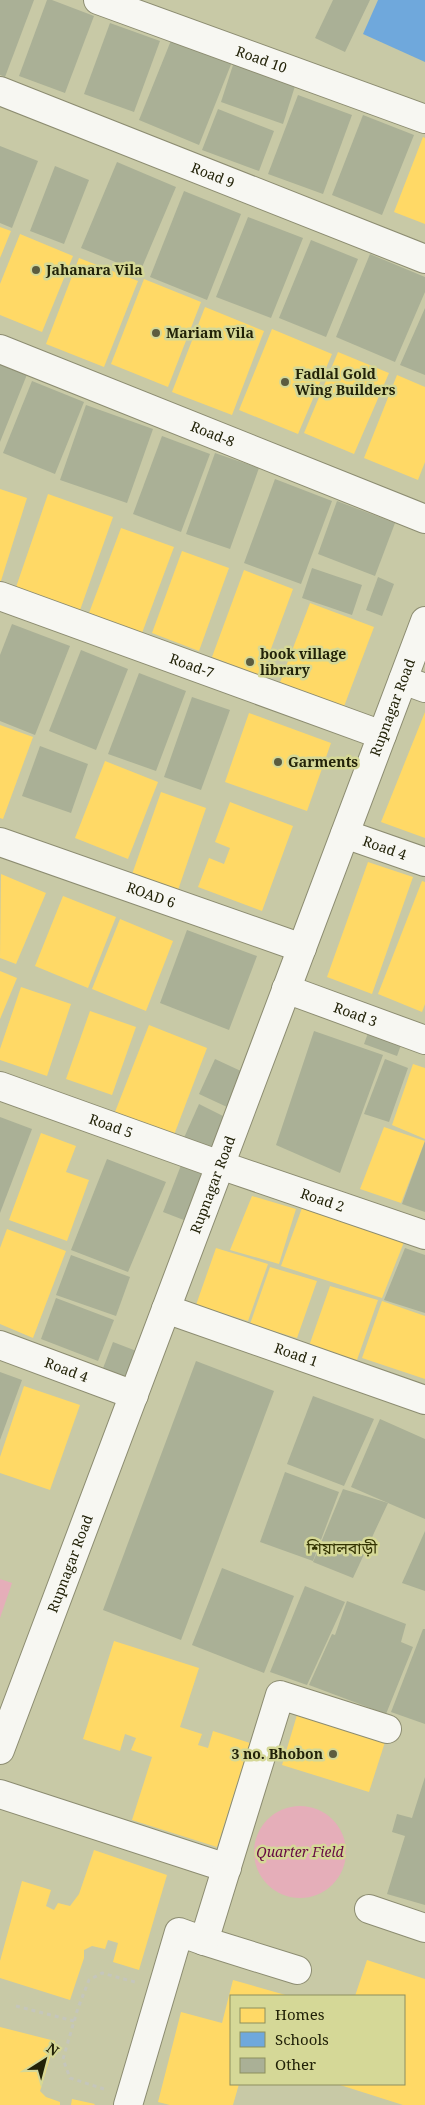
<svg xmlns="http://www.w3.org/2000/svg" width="425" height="2105" viewBox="0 0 425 2105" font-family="'Noto Serif','Noto Sans Bengali',serif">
	<rect width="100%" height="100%" fill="#c8c9a6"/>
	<g fill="#e5aeb9">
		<polygon points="0,1579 12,1583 0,1618"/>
		<circle cx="300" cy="1852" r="46"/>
	</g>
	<g fill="#ffd966">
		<polygon points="423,137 425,138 425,224 394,212"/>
		<polygon points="0,227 11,231 0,258"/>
		<polygon points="20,234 73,256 42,332 0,315 0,284"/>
		<polygon points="79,258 138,281 104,367 46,344"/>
		<polygon points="144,279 201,302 168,387 111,364"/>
		<polygon points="205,307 264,331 232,415 172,392"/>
		<polygon points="272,329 332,354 298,434 239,410"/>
		<polygon points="338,352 389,373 354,454 304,433"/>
		<polygon points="397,375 425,387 425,462 418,480 364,458"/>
		<polygon points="0,489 27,498 0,584"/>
		<polygon points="48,494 113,517 79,613 15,590"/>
		<polygon points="121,528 174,547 142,633 89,613"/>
		<polygon points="182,551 229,568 199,651 152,633"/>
		<polygon points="244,570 293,589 261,676 212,657"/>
		<polygon points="310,603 374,627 340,717 276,693"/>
		<polygon points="425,712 425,838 381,822"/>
		<polygon points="249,713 331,743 307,811 225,782"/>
		<polygon points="0,725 33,737 3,819 0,818"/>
		<polygon points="105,761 158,782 128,859 75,838"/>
		<polygon points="161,792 206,808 176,896 130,880"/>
		<polygon points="230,802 293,826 262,911 198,887 209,858 224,864 230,848 215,842"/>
		<polygon points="368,862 413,877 372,994 327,977"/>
		<polygon points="1,874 46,893 16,964 0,958"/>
		<polygon points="422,881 425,882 425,1004 422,1012 378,994"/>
		<polygon points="63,896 116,917 88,988 35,966"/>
		<polygon points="120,919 173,941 146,1011 92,989"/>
		<polygon points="0,971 17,978 0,1019"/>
		<polygon points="21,987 71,1004 47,1076 0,1060 0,1049"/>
		<polygon points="90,1011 136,1027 112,1095 66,1079"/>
		<polygon points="149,1025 207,1048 174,1135 115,1112"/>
		<polygon points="413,1064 425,1068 425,1139 392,1125"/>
		<polygon points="384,1127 425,1141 401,1203 360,1189"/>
		<polygon points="41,1133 76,1146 66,1172 89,1180 67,1241 9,1220"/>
		<polygon points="252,1196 296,1209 279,1264 230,1250"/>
		<polygon points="302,1208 404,1242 382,1298 281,1266"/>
		<polygon points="7,1229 66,1251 33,1338 0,1324 0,1248"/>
		<polygon points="216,1248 268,1264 248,1321 196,1305"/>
		<polygon points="270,1267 317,1281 297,1338 250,1324"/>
		<polygon points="330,1286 378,1300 357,1360 309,1346"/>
		<polygon points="382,1301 425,1316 425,1379 362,1358"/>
		<polygon points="24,1386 80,1405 50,1490 0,1473 0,1457"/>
		<polygon points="114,1641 199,1668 180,1727 202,1734 198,1745 208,1748 213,1731 250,1743 217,1847 132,1820 152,1757 131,1750 136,1738 125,1734 120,1751 83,1739"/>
		<polygon points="297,1715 385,1742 369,1792 282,1765"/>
		<polygon points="94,1850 167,1875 139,1970 113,1962 118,1943 108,1940 105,1949 92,1946 84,1950 84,1958 70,2000 0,1978 0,1961 22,1881 51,1890 46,1906 54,1910 58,1903 70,1906 79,1894"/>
		<polygon points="367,1960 425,1979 425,2105 403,2105 337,2084 404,2084 404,1996 355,1996"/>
		<polygon points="233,1980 289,1996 231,1996 231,2084 239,2084 233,2105 170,2105 158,2102 181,2012 222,2023"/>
		<polygon points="0,2027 55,2041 40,2091 46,2097 60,2102 60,2105 0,2105"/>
		<polygon points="72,2099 95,2104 94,2105 71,2105"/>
	</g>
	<polygon fill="#6fa8dc" points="378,0 425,0 425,62 363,34"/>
	<g fill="#aab096">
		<polygon points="0,0 34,0 5,77 0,75"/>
		<polygon points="47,0 52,0 94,16 65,93 19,76"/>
		<polygon points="333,0 370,0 345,52 315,38"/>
		<polygon points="110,23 160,41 134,112 84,94"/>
		<polygon points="172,38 232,62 199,145 139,120"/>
		<polygon points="234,62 296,83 283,124 221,102"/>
		<polygon points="298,95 352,115 323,194 268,174"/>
		<polygon points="218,109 274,131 259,171 202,150"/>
		<polygon points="363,115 414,135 382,215 332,195"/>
		<polygon points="0,146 38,161 12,228 0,223"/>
		<polygon points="117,162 176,187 140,272 81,248"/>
		<polygon points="55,166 89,180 64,244 30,231"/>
		<polygon points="184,191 241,214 207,300 150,277"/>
		<polygon points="248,217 303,238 271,318 216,297"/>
		<polygon points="311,240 358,259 326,337 279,318"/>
		<polygon points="370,254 425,277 425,292 395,362 336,337"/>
		<polygon points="425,308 425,375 400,365"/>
		<polygon points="0,349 32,362 0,442"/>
		<polygon points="32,381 84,402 55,474 3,453"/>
		<polygon points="86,405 153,429 127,503 60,480"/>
		<polygon points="162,436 210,454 181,532 133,514"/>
		<polygon points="215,453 259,468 230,549 186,534"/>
		<polygon points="275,479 332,501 301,584 244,563"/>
		<polygon points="337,501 395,523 375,576 318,554"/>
		<polygon points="312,568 362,585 352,615 302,598"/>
		<polygon points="378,577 394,584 382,616 366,610"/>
		<polygon points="12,624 70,646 35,735 0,721 0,655"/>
		<polygon points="81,650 128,669 96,750 49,731"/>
		<polygon points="139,673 186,691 156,771 108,754"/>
		<polygon points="192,697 230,710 201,790 164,777"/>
		<polygon points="40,746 88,764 71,813 22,796"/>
		<polygon points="187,930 257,956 229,1030 160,1003"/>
		<polygon points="371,1025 404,1037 397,1056 364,1044"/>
		<polygon points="314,1031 383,1055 340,1173 276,1145"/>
		<polygon points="215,1059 243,1072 227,1107 199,1094"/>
		<polygon points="385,1059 408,1068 389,1122 364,1114"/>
		<polygon points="199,1104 227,1118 211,1153 183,1140"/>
		<polygon points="0,1117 32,1129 0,1213"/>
		<polygon points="425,1141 425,1212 402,1204"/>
		<polygon points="107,1159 166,1182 128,1272 71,1250"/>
		<polygon points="183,1160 209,1170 189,1222 163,1212"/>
		<polygon points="405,1248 425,1255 425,1313 384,1300"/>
		<polygon points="71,1255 130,1277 116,1316 56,1295"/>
		<polygon points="56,1298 114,1320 98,1361 41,1339"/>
		<polygon points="113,1342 139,1352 128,1381 102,1371"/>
		<polygon points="196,1361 274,1391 181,1640 103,1610"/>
		<polygon points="0,1372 22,1380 0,1440"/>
		<polygon points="313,1396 374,1419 344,1486 287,1464"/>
		<polygon points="380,1419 425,1439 425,1519 351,1487"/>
		<polygon points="285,1472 339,1492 313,1561 260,1542"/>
		<polygon points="343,1489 388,1503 353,1578 313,1562"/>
		<polygon points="425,1531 425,1591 402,1583"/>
		<polygon points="222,1568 294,1596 264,1673 192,1645"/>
		<polygon points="305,1586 345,1602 307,1685 270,1672"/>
		<polygon points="347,1601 406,1624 401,1642 413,1647 386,1714 309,1685 332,1634 335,1635"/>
		<polygon points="423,1629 425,1629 425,1724 391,1712"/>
		<polygon points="425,1777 425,1905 387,1894 405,1836 392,1832 397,1814 412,1818"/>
	</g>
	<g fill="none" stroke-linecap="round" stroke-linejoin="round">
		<g stroke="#8c8c71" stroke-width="30">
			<g id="minor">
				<path id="s1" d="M98,0L425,119"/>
				<path id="s2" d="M0,91L425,259"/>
				<path id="s3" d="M0,349L425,519"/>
				<path id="s4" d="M0,596L382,735"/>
				<polyline points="403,680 425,688"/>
				<path id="s5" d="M345,834L425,862"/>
				<path id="s6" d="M0,842L302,948"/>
				<path id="s7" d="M286,989L425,1040"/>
				<path id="s8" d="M0,1086L220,1165L425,1235"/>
				<path id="s9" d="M166,1309L425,1400"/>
				<path id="s10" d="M0,1345L134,1395"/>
				<path id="s11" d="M0,1750L425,621"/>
				<polyline points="0,1794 227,1868"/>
				<polyline points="369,1909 425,1928"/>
				<polyline points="297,1970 204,1941 280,1695 387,1729"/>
				<polyline points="128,2105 179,1932 204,1941"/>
			</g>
		</g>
		<g stroke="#c5c6bb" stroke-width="3" stroke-dasharray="4 4" stroke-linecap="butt">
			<polyline points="16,2006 74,2021"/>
			<polyline points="104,2089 70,2078 63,2059 78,2008 89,1980 102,1973 135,1982"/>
		</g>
		<use href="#minor" stroke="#f7f7f2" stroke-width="28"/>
	</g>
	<g fill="#5c5c3f" stroke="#d5d897" stroke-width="2">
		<circle cx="36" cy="270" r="5"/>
		<circle cx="156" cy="333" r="5"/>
		<circle cx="285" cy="382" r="5"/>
		<circle cx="250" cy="662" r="5"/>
		<circle cx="278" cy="762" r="5"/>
		<circle cx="333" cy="1754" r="5"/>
	</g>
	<g text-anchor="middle" stroke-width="5" stroke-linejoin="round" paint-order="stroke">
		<g font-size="14" fill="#222208" stroke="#d5d897">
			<text dy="5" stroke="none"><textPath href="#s1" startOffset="174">Road 10</textPath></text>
			<text dy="5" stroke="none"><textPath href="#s2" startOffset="229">Road 9</textPath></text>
			<text dy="5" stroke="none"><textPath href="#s3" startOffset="229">Road-8</textPath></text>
			<text dy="5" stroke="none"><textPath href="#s4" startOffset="204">Road-7</textPath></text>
			<text dy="5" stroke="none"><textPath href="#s11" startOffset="1114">Rupnagar Road</textPath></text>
			<text dy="5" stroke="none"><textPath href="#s5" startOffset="42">Road 4</textPath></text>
			<text dy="5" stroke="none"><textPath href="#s6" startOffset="160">ROAD 6</textPath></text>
			<text dy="5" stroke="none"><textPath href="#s7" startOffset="74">Road 3</textPath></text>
			<text dy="5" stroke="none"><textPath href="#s8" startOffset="118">Road 5</textPath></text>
			<text dy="5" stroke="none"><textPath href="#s11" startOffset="604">Rupnagar Road</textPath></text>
			<text dy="5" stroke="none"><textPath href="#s8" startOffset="342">Road 2</textPath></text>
			<text dy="5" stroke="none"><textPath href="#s9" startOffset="138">Road 1</textPath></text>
			<text dy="5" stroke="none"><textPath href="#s10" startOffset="71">Road 4</textPath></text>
			<text dy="5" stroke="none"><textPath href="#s11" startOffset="199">Rupnagar Road</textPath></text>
		</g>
		<g font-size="14" font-weight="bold" fill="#222208" stroke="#d5d897" text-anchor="start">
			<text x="46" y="275">Jahanara Vila</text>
			<text x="166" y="338">Mariam Vila</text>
			<text x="295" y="379">Fadlal Gold<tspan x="295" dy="16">Wing Builders</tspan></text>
			<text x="260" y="659">book village<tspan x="260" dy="16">library</tspan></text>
			<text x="288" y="767">Garments</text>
			<text x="323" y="1759" text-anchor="end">3 no. Bhobon</text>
		</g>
		<g font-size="14" font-style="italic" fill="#670a43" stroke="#d5d897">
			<text x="300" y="1857">Quarter Field</text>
		</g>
		<g font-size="16" fill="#333301" stroke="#d5d897">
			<text x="342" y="1554">শিয়ালবাড়ী</text>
		</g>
	</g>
	<rect x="230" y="1995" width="175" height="90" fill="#d5d897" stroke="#8d8f5e"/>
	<rect x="240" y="2008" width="25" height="15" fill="#ffd966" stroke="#8d8f5e"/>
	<text x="275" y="2020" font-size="15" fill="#222208">Homes</text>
	<rect x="240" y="2032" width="25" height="15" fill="#6fa8dc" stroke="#8d8f5e"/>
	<text x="275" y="2045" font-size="15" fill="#222208">Schools</text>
	<rect x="240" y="2058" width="25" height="15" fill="#aab096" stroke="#8d8f5e"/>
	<text x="275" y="2070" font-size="15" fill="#222208">Other</text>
	<g transform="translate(45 2060) rotate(36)" stroke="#d5d897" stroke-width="4" paint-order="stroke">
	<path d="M0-4L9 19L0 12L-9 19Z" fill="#222208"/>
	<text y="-8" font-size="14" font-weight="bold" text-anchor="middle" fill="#222208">N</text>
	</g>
</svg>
